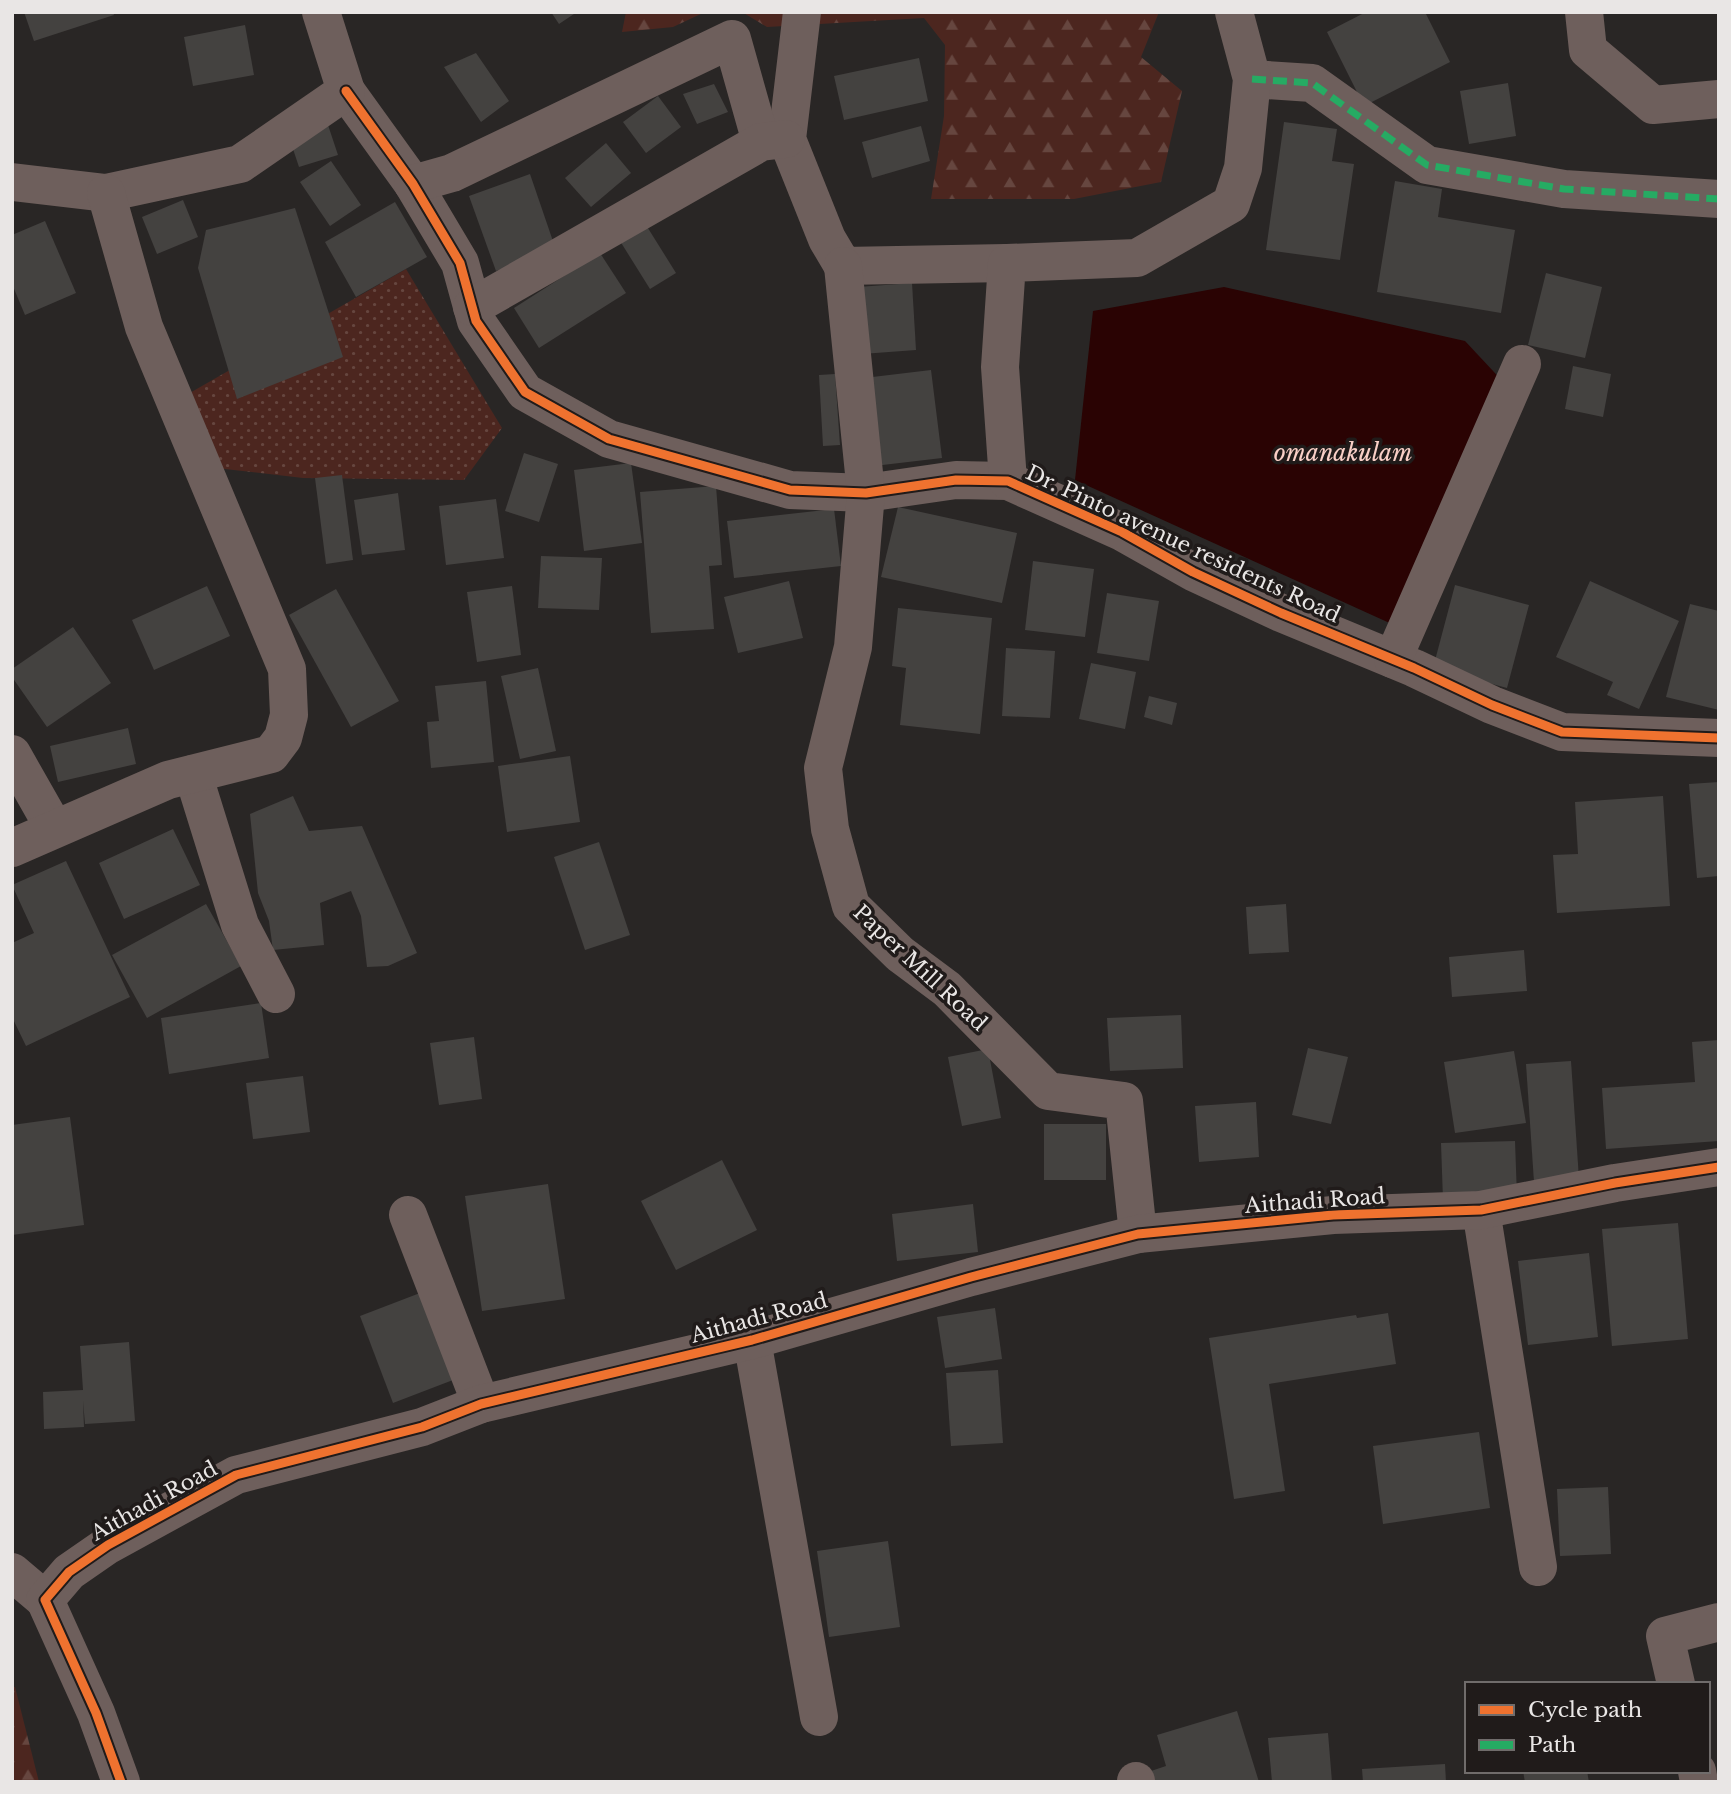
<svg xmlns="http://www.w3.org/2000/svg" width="1731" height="1794" viewBox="0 0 1731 1794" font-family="'Libre Baskerville',serif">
	<defs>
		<pattern id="grass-dots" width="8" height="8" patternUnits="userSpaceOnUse" patternTransform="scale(1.75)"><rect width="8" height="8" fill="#4c261f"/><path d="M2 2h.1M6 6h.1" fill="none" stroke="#66463f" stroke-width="1.8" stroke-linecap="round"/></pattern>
		<pattern id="forest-firs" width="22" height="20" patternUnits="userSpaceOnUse" patternTransform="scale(1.75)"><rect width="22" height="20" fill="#4c261f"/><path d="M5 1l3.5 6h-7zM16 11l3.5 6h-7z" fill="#66463f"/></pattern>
	</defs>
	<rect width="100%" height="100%" fill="#292625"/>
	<polygon fill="url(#grass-dots)" points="406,269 502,428 464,480 303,478 216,468 188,394"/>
	<g fill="url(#forest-firs)">
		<polygon points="626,12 705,12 673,27 622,32"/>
		<polygon points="742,12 1159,12 1141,57 1182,91 1161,182 1074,199 931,199 944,116 945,45 924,18 767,27"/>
		<polygon points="12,1687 15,1687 39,1782 12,1782"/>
	</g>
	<polygon fill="#2a0303" points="1224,287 1465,341 1522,402 1405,630 1075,480 1093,311"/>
	<g fill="#444240">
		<polygon points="24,12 113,12 114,15 34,41"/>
		<polygon points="551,12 577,12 559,24"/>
		<polygon points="1366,12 1425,12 1450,62 1364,106 1327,32"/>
		<polygon points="245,25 254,75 193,86 184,37"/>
		<polygon points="476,53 509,101 481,122 444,67"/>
		<polygon points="919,58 928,101 844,120 834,76"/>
		<polygon points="1508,83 1516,136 1469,144 1460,91"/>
		<polygon points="714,84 728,112 697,124 683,94"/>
		<polygon points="658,96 681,127 646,153 623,122"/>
		<polygon points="1284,122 1337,129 1332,161 1354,164 1340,260 1266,250"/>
		<polygon points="328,125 338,155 299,167 289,137"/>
		<polygon points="921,126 930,161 872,178 862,142"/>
		<polygon points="606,143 631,173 591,207 565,178"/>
		<polygon points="331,161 361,205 330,226 300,182"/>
		<polygon points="530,174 556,250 496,271 469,196"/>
		<polygon points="1395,181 1442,189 1438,217 1515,230 1501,313 1377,292"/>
		<polygon points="183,200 198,237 157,254 142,217"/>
		<polygon points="395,202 427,257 356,297 325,242"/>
		<polygon points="295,208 343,357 237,399 198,268 206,230"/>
		<polygon points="45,221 76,293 25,315 12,284 12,235"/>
		<polygon points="646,225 676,273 650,289 620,241"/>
		<polygon points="600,253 626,293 539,348 514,308"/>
		<polygon points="1546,273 1602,287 1585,358 1528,345"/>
		<polygon points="912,283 916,350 862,354 858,287"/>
		<polygon points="1573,366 1611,374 1603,417 1565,409"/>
		<polygon points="931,370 942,458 874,466 864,378"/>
		<polygon points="835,374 840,445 823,446 819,375"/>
		<polygon points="524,453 558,464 539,522 505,511"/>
		<polygon points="631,463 642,543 584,551 574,470"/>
		<polygon points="342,475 353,560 326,564 315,478"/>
		<polygon points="716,486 722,565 709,566 714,629 651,633 640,492"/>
		<polygon points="398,493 405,550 362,555 354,500"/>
		<polygon points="496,499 504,558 446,565 439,506"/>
		<polygon points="898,507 1017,533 1002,603 881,577"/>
		<polygon points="834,509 841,566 734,578 727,521"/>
		<polygon points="541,556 602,558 599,610 538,608"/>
		<polygon points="1033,561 1094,569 1085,637 1025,630"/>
		<polygon points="789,581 803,638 738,653 724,597"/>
		<polygon points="1590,581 1679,621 1639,709 1607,695 1613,682 1556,657"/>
		<polygon points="1455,585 1529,605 1507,688 1433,668"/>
		<polygon points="207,586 230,636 154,670 132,620"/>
		<polygon points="512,586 521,655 477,662 467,592"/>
		<polygon points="336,589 399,701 351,727 289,615"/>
		<polygon points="1107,593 1159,601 1149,661 1097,653"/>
		<polygon points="1690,604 1719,611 1719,710 1666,697"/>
		<polygon points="898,608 992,618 980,734 900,725 906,668 892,666"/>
		<polygon points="73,627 111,683 47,727 12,677 12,669"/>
		<polygon points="1006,648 1055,651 1050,718 1002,716"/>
		<polygon points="1091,663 1136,672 1125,729 1079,719"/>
		<polygon points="538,668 556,751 520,759 501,676"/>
		<polygon points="486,681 494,762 431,768 427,722 439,721 435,686"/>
		<polygon points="1149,696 1177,703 1172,725 1144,717"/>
		<polygon points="128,728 136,764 58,782 50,746"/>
		<polygon points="570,756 580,822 507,832 498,766"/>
		<polygon points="1719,782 1719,876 1697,878 1689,784"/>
		<polygon points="293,796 309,831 362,826 417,953 388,966 367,967 361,916 351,891 320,903 324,945 273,950 269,921 258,893 250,814"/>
		<polygon points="1663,796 1670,906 1557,913 1553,855 1578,854 1575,802"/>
		<polygon points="173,829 200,885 124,919 99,863"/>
		<polygon points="599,842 630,935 585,950 554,857"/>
		<polygon points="66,861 130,997 26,1046 12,1017 12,943 34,933 12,885"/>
		<polygon points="206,904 241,966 147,1018 112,955"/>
		<polygon points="1286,904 1289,952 1249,954 1246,907"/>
		<polygon points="1524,950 1527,991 1452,997 1449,957"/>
		<polygon points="261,1003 269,1058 169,1074 161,1018"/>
		<polygon points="1181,1015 1183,1068 1110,1071 1107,1018"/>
		<polygon points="474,1037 482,1099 439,1105 430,1043"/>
		<polygon points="1719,1040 1719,1141 1606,1149 1602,1088 1695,1082 1692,1042"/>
		<polygon points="1308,1048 1348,1057 1331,1124 1292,1115"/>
		<polygon points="988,1049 1001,1118 962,1126 948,1057"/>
		<polygon points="1514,1051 1526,1123 1455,1133 1444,1062"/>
		<polygon points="1571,1061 1579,1179 1534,1182 1526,1064"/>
		<polygon points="303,1076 310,1132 253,1139 246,1083"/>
		<polygon points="1256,1102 1259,1157 1199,1162 1195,1106"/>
		<polygon points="70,1117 84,1225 12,1235 12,1125"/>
		<rect x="1044" y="1124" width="62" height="56"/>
		<polygon points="1515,1141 1517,1197 1443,1200 1441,1143"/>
		<polygon points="722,1160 757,1230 676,1270 641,1201"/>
		<polygon points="548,1184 565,1299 482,1311 465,1196"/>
		<polygon points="973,1204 978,1252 897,1261 892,1214"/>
		<polygon points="1678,1223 1688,1339 1612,1346 1602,1229"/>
		<polygon points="1589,1253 1598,1337 1528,1345 1518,1261"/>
		<polygon points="420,1293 453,1380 393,1403 360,1316"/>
		<polygon points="995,1308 1002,1359 945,1368 937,1317"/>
		<polygon points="1388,1313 1396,1364 1269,1384 1285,1491 1234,1499 1209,1338 1356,1315 1357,1318"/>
		<polygon points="129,1342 135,1421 85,1424 83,1401 84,1427 44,1429 43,1392 83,1390 80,1346"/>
		<polygon points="998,1370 1003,1443 951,1446 946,1373"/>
		<polygon points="1479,1432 1490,1508 1383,1524 1373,1446"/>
		<polygon points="1608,1487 1611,1554 1560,1556 1557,1489"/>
		<polygon points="888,1541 900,1627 829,1637 817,1551"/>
		<polygon points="1237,1711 1259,1782 1148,1782 1145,1773 1166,1766 1157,1735"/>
		<polygon points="1328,1733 1332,1782 1272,1782 1268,1738"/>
		<polygon points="1445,1764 1446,1782 1363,1782 1362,1769"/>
		<polygon points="1523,1771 1587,1771 1589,1782 1525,1782"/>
	</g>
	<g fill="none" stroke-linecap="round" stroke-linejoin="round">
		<g stroke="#6e5f5c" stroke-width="38">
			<polyline points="802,12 787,139 827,239 843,266 1007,263"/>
			<polyline points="1584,12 1588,50 1653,105 1719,99"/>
			<polyline points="1252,79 1312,83 1427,165 1564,189 1719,199"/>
			<polyline points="346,91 413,184 460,263 476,321 525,392 609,439 790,490 866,493 956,480 1008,481 1122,532 1193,572 1281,613 1414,668 1492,705 1562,732 1719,738"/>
			<polyline points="12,182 106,193 240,164 346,91 321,12"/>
			<polyline points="413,184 452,173 732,39 761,142"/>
			<polyline points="843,266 866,493 853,647 823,768 830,829 851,906 900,954 947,989 1048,1091 1124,1101 1138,1234"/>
			<polyline points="472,307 761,142 786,139"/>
			<polyline points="1008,481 1000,367 1007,263 1137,258 1231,204 1243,168 1252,79 1234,12"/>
			<polyline points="1393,659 1522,364"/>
			<polyline points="12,754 54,828"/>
			<polyline points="193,774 240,925 276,994"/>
			<polyline points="12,848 168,780 271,754 283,738 289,715 287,669 144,327 106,193"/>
			<polyline points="1481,1210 1538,1567"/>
			<polyline points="408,1215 481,1404"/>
			<polyline points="752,1340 819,1717"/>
			<polyline points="12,1572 45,1600"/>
			<polyline points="1676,1684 1665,1636 1719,1622"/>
			<polyline points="1697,1771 1699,1782"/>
			<polyline points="1136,1781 1136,1782"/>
			<polyline points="121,1782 96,1713 45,1600 69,1572 108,1545 236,1475 422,1427 481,1404 752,1340 971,1277 1138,1234 1333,1215 1481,1210 1615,1183 1719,1167"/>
		</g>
		<polyline stroke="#26ab63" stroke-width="7" stroke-dasharray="14 7" stroke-linecap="butt" points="1252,79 1312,83 1427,165 1564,189 1719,199"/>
		<g stroke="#201b1a" stroke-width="13">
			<g id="cycleway">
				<polyline points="346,91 413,184 460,263 476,321 525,392 609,439 790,490 866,493 956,480 1008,481 1122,532 1193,572 1281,613 1414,668 1492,705 1562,732 1719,738"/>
				<polyline points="121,1782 96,1713 45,1600 69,1572 108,1545 236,1475 422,1427 481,1404 752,1340 971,1277 1138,1234 1333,1215 1481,1210 1615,1183 1719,1167"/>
			</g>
		</g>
		<use href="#cycleway" stroke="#ef722f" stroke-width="9"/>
	</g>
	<g text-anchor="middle" stroke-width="7" stroke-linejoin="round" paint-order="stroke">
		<g font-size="21" fill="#e9e6e5" stroke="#201b1a">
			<text transform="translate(1183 544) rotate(25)" y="7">Dr. Pinto avenue residents Road</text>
			<text transform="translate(920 968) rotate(43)" y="7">Paper Mill Road</text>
			<text transform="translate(1315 1201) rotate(-4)" y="7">Aithadi Road</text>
			<text transform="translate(759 1318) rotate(-15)" y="7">Aithadi Road</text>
			<text transform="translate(154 1501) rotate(-29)" y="7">Aithadi Road</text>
		</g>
		<g font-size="23" font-style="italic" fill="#fad0c7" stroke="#201b1a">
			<text x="1343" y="461">omanakulam</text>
		</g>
	</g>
	<rect width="1731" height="1794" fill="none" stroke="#e9e6e5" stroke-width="28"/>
	<rect x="1465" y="1682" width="245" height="91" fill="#201b1a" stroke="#706c6b" stroke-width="2"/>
	<rect x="1479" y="1705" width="35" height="10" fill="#ef722f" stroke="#706c6b" stroke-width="2"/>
	<text x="1528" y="1717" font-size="21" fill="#e9e6e5">Cycle path</text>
	<rect x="1479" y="1740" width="35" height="10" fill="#26ab63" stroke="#706c6b" stroke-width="2"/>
	<text x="1528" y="1752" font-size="21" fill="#e9e6e5">Path</text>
</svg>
